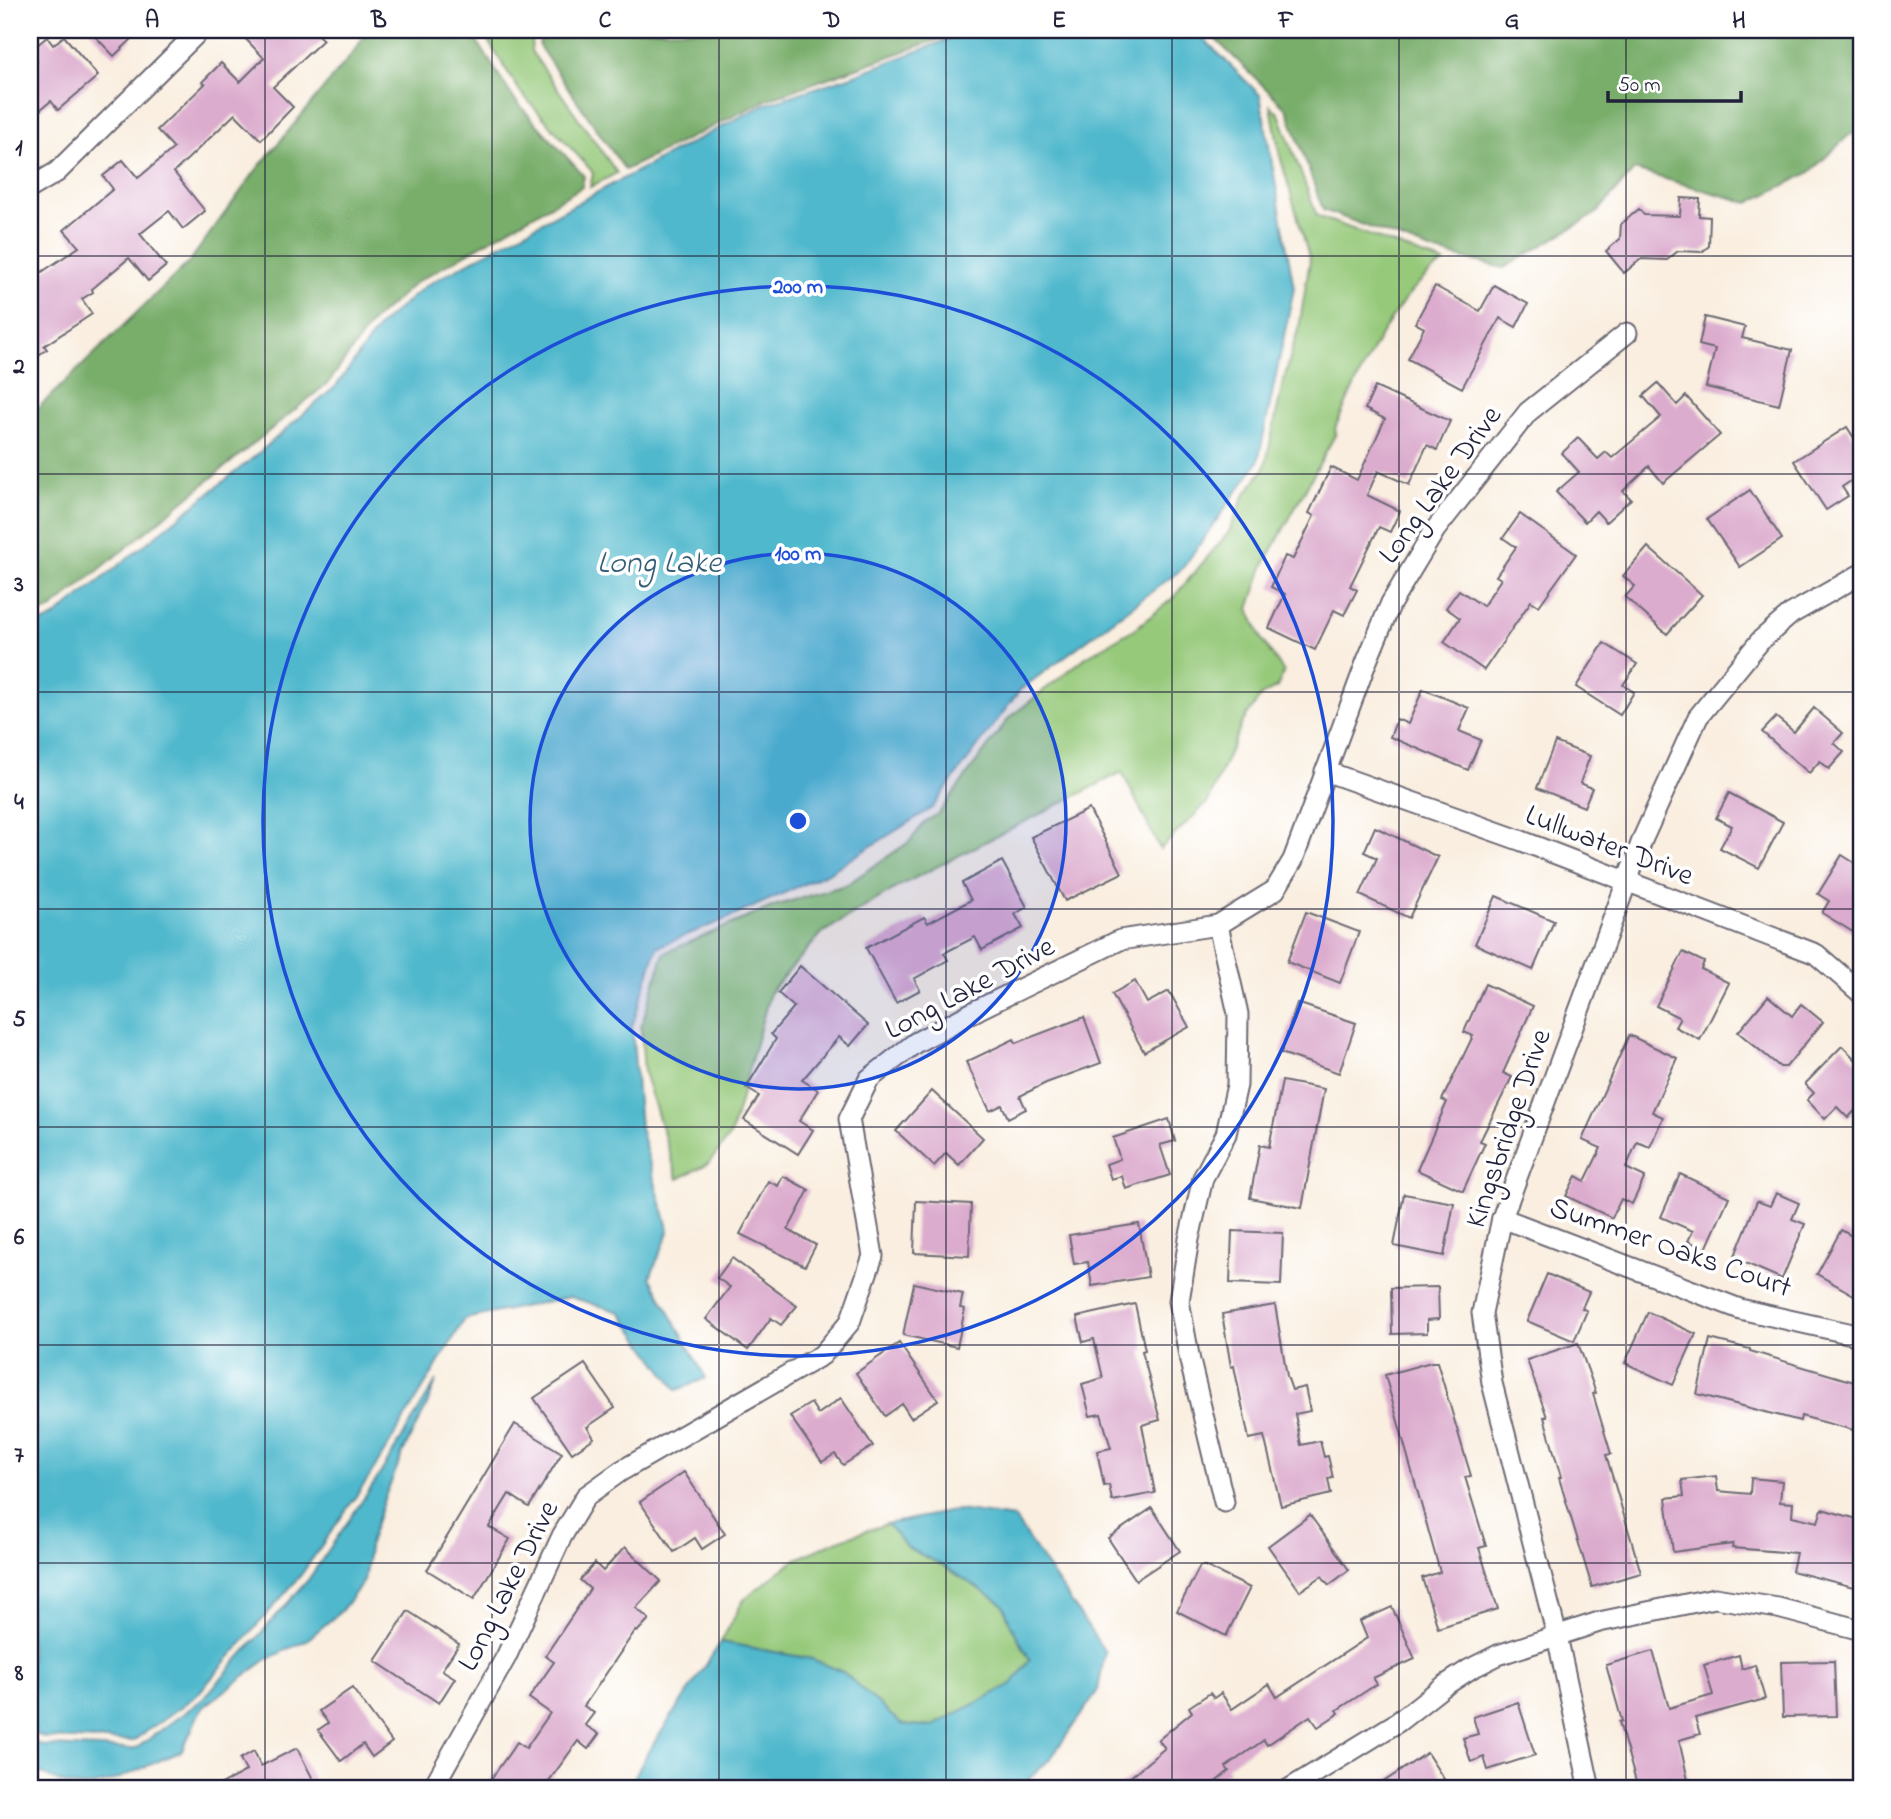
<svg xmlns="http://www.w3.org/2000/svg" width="1891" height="1819" viewBox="0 0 1891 1819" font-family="'Indie Flower',sans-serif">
	<rect width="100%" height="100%" fill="#fff"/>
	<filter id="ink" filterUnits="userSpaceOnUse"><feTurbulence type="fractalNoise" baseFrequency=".0143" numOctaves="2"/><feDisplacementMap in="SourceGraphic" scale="14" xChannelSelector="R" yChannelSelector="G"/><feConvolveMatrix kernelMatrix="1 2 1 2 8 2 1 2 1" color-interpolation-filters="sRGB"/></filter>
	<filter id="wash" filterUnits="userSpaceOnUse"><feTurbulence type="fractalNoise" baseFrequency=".00686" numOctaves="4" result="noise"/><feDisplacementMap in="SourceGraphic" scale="28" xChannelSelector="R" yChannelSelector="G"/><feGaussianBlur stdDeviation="1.57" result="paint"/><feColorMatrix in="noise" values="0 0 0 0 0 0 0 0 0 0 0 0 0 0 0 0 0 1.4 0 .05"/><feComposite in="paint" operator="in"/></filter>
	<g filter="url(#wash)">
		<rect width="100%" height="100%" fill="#f9eedf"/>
		<g fill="#96c97a" stroke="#5c765a" stroke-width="2">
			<polygon points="481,30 533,30 531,51 617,173 590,187 593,174 591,170 521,93"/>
			<path d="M1271,106L1279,114L1317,216L1444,263C1395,291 1358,378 1335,428L1336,433L1263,567L1249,609L1262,640L1284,672L1277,687L1261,696L1242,723L1208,802L1160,849L1122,772L901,885L822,933L770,992L731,1134L709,1163L678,1179L644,1072L641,1027L664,953L774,906L846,885L909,842L925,822L939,813L1009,718L1086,657L1136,628L1172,599L1229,532L1243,498L1265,467L1282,387L1300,322L1310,260L1280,156Z"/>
			<polygon points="887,1524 908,1548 942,1565 1003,1604 1010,1623 1030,1660 1012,1684 932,1727 901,1724 843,1672 812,1659 721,1642 744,1599 796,1559 838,1540"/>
		</g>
		<g fill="#78ad6a" stroke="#4d6852" stroke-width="2">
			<polygon points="368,30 470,30 514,99 584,176 582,187 415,283 373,321 329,382 50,610 34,617 30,612 30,416 189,262 257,169 352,54"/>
			<polygon points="542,30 974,30 959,32 768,99 625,170 539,46"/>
			<polygon points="1206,30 1861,30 1861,131 1849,135 1809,173 1749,203 1634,170 1597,213 1504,268 1436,252 1323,210 1287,109"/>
		</g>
		<g fill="#4fb8cc" stroke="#386d84" stroke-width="2">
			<polygon points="1000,30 1195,30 1260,95 1294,288 1258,462 1182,569 1020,690 932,808 828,873 729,918 657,947 632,1027 640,1128 669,1232 650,1277 706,1378 677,1390 620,1312 570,1297 465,1319 370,1476 301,1575 197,1695 133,1741 45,1738 30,1732 30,628 53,618 254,457 336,386 381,324 425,286 609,186 763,105 849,77 960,35"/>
			<path d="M437,1380L427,1405L405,1448L384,1499L370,1541L364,1581L341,1611L307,1640L267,1659L205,1706L199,1713L182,1751C153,1762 122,1781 90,1786C70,1789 45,1777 30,1766V1741L44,1746L132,1749L138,1747L203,1699L308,1580L377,1479Z"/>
			<polygon points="958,1510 1014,1518 1105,1652 1098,1690 1051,1758 1018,1789 628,1789 648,1752 721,1642 812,1659 843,1672 901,1724 931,1727 1012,1684 1030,1660 1010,1623 1003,1604 942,1565 908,1548 887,1524"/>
		</g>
		<g id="blocks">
			<g fill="#dcacce">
				<polygon points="89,30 123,30 132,39 114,56"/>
				<polygon points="237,30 313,30 323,40 273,87 293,107 261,140 235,114 174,172 205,211 183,229 169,211 140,234 166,266 148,281 129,258 92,289 93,292 82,299 92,314 44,346 47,349 30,361 30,280 79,247 64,230 113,189 103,176 123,160 138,178 174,148 157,130 205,84 202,82 221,63 240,82 264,58"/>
				<polygon points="64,36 98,76 58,110 51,101 30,118 30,67 37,61 30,51 47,37 53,45"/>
				<polygon points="1681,198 1700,199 1699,216 1710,217 1709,246 1702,252 1678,251 1667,260 1641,259 1624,273 1606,251 1620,239 1621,224 1639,209 1644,215 1680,216"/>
				<polygon points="1494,285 1528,304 1516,327 1500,318 1462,388 1408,359 1424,328 1415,323 1435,286 1480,311"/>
				<polygon points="1705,317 1745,327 1742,338 1792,350 1779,405 1706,387 1715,349 1699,345"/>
				<polygon points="1658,383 1677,405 1686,396 1720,435 1663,483 1649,466 1623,491 1631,499 1606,522 1596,511 1585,522 1556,492 1579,472 1562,453 1578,438 1598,459 1606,452 1612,458 1661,417 1643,396"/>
				<polygon points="1375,387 1450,421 1437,450 1427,445 1409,485 1378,471 1367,495 1400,511 1390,532 1379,527 1350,586 1357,590 1344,615 1334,610 1315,650 1269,628 1285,594 1271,587 1285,556 1293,559 1314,516 1309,513 1331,467 1357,480 1385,419 1365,409"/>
				<polygon points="1847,427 1856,441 1861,437 1861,474 1842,487 1848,496 1826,510 1794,461"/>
				<polygon points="1750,490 1782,539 1740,567 1707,519"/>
				<polygon points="1520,514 1576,554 1539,606 1531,601 1484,670 1444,642 1460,618 1446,608 1459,590 1483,606 1501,579 1496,576 1516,547 1503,538"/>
				<polygon points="1648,547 1702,595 1667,634 1625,597 1635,586 1623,576"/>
				<polygon points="1604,643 1637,664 1623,685 1634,692 1620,715 1576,687"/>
				<polygon points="1423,689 1469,708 1459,731 1481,740 1468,770 1390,737 1397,719 1408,724"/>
				<polygon points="1814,708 1843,733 1834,743 1844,752 1829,769 1820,761 1809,773 1762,732 1776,717 1794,732"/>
				<polygon points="1555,742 1590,756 1580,783 1592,788 1584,807 1537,788"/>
				<polygon points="1729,793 1783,822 1759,868 1720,848 1732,826 1716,818"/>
				<polygon points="1089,809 1122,873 1065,901 1031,837"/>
				<polygon points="1375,827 1438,857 1409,918 1360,895 1377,858 1364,852"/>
				<polygon points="1842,855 1861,867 1861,937 1822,913 1829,901 1818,894"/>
				<polygon points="1002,861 1027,907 1015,914 1023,928 982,950 975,937 944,953 948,960 914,979 920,990 896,1003 866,948 924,917 928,923 971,900 962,883"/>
				<polygon points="1496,896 1554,921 1533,970 1475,944"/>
				<polygon points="1306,912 1359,932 1340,983 1287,962"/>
				<polygon points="1683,952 1704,962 1701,969 1729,983 1700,1040 1675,1027 1680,1018 1656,1006"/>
				<polygon points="800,966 868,1025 850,1046 839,1037 802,1080 818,1090 799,1121 813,1130 798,1154 744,1120 759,1096 746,1088 776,1039 771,1034 794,1007 778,993"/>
				<polygon points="1135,981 1147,1003 1169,991 1189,1027 1144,1052 1112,994"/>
				<polygon points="1485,984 1533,1006 1503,1073 1512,1077 1480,1141 1485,1143 1463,1191 1417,1170 1447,1102 1442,1100 1473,1036 1464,1032"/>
				<polygon points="1768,996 1792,1016 1801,1004 1823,1022 1786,1067 1780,1067 1738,1032"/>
				<polygon points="1297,1003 1356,1023 1339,1073 1281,1053"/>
				<polygon points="1084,1017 1101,1063 1046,1083 1020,1096 1026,1109 1008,1118 1002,1105 990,1111 966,1062 1014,1039 1016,1043"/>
				<polygon points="1629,1035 1677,1058 1652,1112 1663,1117 1650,1147 1637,1142 1626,1168 1645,1177 1632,1204 1621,1199 1612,1218 1566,1196 1576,1176 1585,1181 1601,1148 1582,1140"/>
				<polygon points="1842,1046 1861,1065 1861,1104 1848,1118 1837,1107 1825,1119 1807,1100 1814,1093 1805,1084"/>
				<polygon points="1282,1081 1324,1089 1302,1208 1250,1198 1260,1145 1269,1147"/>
				<polygon points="932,1091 983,1138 959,1165 946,1153 934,1166 896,1131"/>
				<polygon points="1169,1119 1175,1141 1160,1145 1170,1175 1126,1189 1122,1176 1111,1179 1106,1164 1120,1159 1113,1138"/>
				<polygon points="1680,1174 1729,1197 1706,1249 1688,1241 1693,1231 1661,1217"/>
				<polygon points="783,1176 809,1190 788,1230 816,1245 805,1266 740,1234 768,1181 778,1186"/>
				<polygon points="1776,1193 1799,1203 1792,1219 1805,1224 1782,1279 1734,1258 1757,1201 1770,1206"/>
				<polygon points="1404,1194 1454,1203 1444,1256 1394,1246"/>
				<polygon points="916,1201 971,1204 969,1256 914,1253"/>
				<polygon points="1139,1224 1148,1277 1092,1286 1088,1262 1074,1264 1069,1235"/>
				<polygon points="1841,1230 1861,1241 1861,1299 1817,1274"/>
				<polygon points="1232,1231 1283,1233 1281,1285 1230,1283"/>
				<polygon points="732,1258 797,1306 781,1325 771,1318 748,1350 706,1319 730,1287 717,1278"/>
				<polygon points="1547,1274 1589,1292 1582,1308 1587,1311 1574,1341 1527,1321"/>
				<polygon points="914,1283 963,1294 960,1308 965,1309 957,1347 903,1335"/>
				<polygon points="1438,1287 1439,1319 1427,1320 1427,1333 1392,1334 1391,1288"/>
				<polygon points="1135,1304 1145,1350 1142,1351 1160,1420 1142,1425 1155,1493 1112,1501 1109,1485 1104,1486 1097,1451 1111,1448 1101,1414 1090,1416 1082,1384 1103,1378 1094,1339 1083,1342 1077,1317"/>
				<polygon points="1275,1305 1287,1376 1292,1390 1305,1387 1310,1411 1295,1414 1301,1445 1320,1441 1324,1457 1328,1456 1333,1478 1328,1479 1331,1494 1281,1506 1264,1436 1249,1439 1234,1366 1231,1367 1222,1314"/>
				<polygon points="1648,1312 1696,1334 1673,1385 1625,1363"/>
				<polygon points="1710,1339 1750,1349 1750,1351 1861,1384 1861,1432 1801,1416 1800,1421 1697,1394"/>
				<polygon points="899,1343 938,1400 911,1418 902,1404 885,1416 856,1373"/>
				<polygon points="1578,1343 1596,1393 1593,1394 1611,1454 1606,1455 1641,1573 1592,1587 1559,1478 1561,1477 1544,1417 1547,1417 1527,1360"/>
				<polygon points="1431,1362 1437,1362 1471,1476 1465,1477 1486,1546 1479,1548 1498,1609 1438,1628 1422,1578 1440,1572 1385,1375"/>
				<polygon points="585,1364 615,1408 587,1427 594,1438 572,1453 534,1398"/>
				<polygon points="841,1398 873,1446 843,1465 835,1454 822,1462 790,1416 811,1403 818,1414"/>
				<polygon points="515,1424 562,1453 529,1507 509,1494 489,1527 510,1539 474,1599 427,1570"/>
				<polygon points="684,1472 725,1534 702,1549 695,1538 674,1552 640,1502"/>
				<polygon points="1716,1476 1718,1491 1750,1494 1751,1478 1782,1481 1780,1502 1793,1503 1792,1516 1818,1522 1822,1509 1861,1520 1861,1589 1792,1571 1796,1553 1732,1548 1733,1544 1673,1552 1666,1498 1684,1496 1682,1480"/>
				<polygon points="1152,1508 1180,1551 1136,1580 1108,1538"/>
				<polygon points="1310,1515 1349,1570 1329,1585 1322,1576 1300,1591 1268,1546"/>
				<polygon points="625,1547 661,1581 636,1608 649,1619 637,1632 635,1631 584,1706 594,1713 585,1725 599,1734 588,1749 578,1741 543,1789 484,1789 517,1742 526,1748 550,1713 529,1698 554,1662 545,1656 590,1589 580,1580 595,1563 603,1571"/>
				<polygon points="1200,1566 1205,1566 1250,1588 1226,1636 1177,1611"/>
				<polygon points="1392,1607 1415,1659 1373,1678 1377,1684 1337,1710 1339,1713 1318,1727 1310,1716 1267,1745 1264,1740 1226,1767 1229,1771 1207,1789 1116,1789 1165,1748 1158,1740 1192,1712 1189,1707 1210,1693 1214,1698 1221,1693 1232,1709 1269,1684 1277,1697 1367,1638 1360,1621"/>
				<polygon points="408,1611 459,1644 442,1670 455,1678 439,1703 375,1661"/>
				<polygon points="1653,1651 1669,1708 1713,1695 1704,1665 1739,1655 1742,1669 1755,1665 1765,1699 1695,1718 1700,1734 1679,1740 1690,1789 1638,1789 1619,1722 1622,1721 1606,1665"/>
				<polygon points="1834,1661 1836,1716 1783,1717 1781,1662"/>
				<polygon points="352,1688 392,1742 372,1757 363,1744 341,1761 318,1730 328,1723 319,1711"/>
				<polygon points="1518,1702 1535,1755 1488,1770 1484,1757 1471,1762 1463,1738 1478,1734 1473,1717"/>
				<polygon points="297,1748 318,1789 212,1789 246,1771 240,1759 254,1751 261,1766"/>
				<polygon points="1427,1753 1447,1784 1431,1789 1373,1789"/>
			</g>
		</g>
	</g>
	<g filter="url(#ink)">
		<use href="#blocks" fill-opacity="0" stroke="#6d6974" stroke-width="2"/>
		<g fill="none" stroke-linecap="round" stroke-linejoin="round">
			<g stroke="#6d6974" stroke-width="23">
				<g id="street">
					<polyline points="30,188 57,172 200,30"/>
					<polyline points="1325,771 1522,841 1816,954 1861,993"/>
					<polyline points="1218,925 1238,1014 1237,1085 1226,1134 1203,1178 1189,1239 1179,1301 1190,1361 1224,1502"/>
					<polyline points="1502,1218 1740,1309 1861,1336"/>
					<polyline points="432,1789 506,1657 562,1536 586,1496 621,1471 822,1355 850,1322 873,1256 849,1119 869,1079 915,1043 979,1009 1120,940 1218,925 1275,890 1293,860 1366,663 1391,603 1435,530 1528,412 1627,333"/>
					<polyline points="1289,1789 1398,1722 1444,1686 1470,1669 1498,1655 1599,1622 1715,1598 1778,1608 1861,1630"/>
					<polyline points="1590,1789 1557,1636 1492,1383 1482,1313 1502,1218 1643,838 1698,717 1761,640 1791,614 1861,574"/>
				</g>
			</g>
			<use href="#street" stroke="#fff" stroke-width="19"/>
		</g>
	</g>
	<path fill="none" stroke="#22223b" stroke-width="2" stroke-opacity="0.55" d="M265,30V1789M492,30V1789M719,30V1789M946,30V1789M1172,30V1789M1399,30V1789M1626,30V1789M30,256H1861M30,474H1861M30,692H1861M30,909H1861M30,1127H1861M30,1345H1861M30,1563H1861"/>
	<circle cx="798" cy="821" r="268" fill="#1d4ed8" fill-opacity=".12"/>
	<g fill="none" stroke="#1d4ed8" stroke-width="3.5">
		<circle cx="798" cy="821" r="268"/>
		<circle cx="798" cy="821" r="535"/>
	</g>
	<g text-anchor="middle" stroke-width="7" stroke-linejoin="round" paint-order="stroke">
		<g font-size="30" fill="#22223b" stroke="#fff">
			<text transform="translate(1439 484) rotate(-54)" y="10">Long Lake Drive</text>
			<text transform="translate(1610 844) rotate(21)" y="10">Lullwater Drive</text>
			<text transform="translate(969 987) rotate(-28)" y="10">Long Lake Drive</text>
			<text transform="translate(1507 1128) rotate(-71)" y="10">Kingsbridge Drive</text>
			<text transform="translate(1671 1246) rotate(19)" y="10">Summer Oaks Court</text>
			<text transform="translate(507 1585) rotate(-63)" y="10">Long Lake Drive</text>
		</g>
		<g font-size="32" font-style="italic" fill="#345e75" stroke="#fff">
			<text x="659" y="572">Long Lake</text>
		</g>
	</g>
	<circle cx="798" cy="821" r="10" fill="#1d4ed8" stroke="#fff" stroke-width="3.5"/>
	<g font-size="21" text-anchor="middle" font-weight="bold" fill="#1d4ed8" stroke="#fff" stroke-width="7" stroke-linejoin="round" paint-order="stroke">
		<text x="798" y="293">200 m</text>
		<text x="798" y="560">100 m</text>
	</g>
	<rect width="1891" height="1819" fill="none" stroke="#fff" stroke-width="77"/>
	<path d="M1608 91v10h133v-10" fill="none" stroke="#22223b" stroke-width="3.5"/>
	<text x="1618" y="91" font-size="21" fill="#22223b" stroke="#ffffff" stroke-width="5" paint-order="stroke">50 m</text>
	<rect x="38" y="38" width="1815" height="1742" fill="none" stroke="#22223b" stroke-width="2.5"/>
	<g font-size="23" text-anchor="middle" font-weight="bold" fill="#22223b">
		<text x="152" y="27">A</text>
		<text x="379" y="27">B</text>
		<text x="605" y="27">C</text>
		<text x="832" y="27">D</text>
		<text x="1059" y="27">E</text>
		<text x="1286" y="27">F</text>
		<text x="1512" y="27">G</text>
		<text x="1739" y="27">H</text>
		<text x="19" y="155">1</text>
		<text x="19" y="373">2</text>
		<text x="19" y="591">3</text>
		<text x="19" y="809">4</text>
		<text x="19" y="1026">5</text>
		<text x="19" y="1244">6</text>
		<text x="19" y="1462">7</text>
		<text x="19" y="1680">8</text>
	</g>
</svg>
